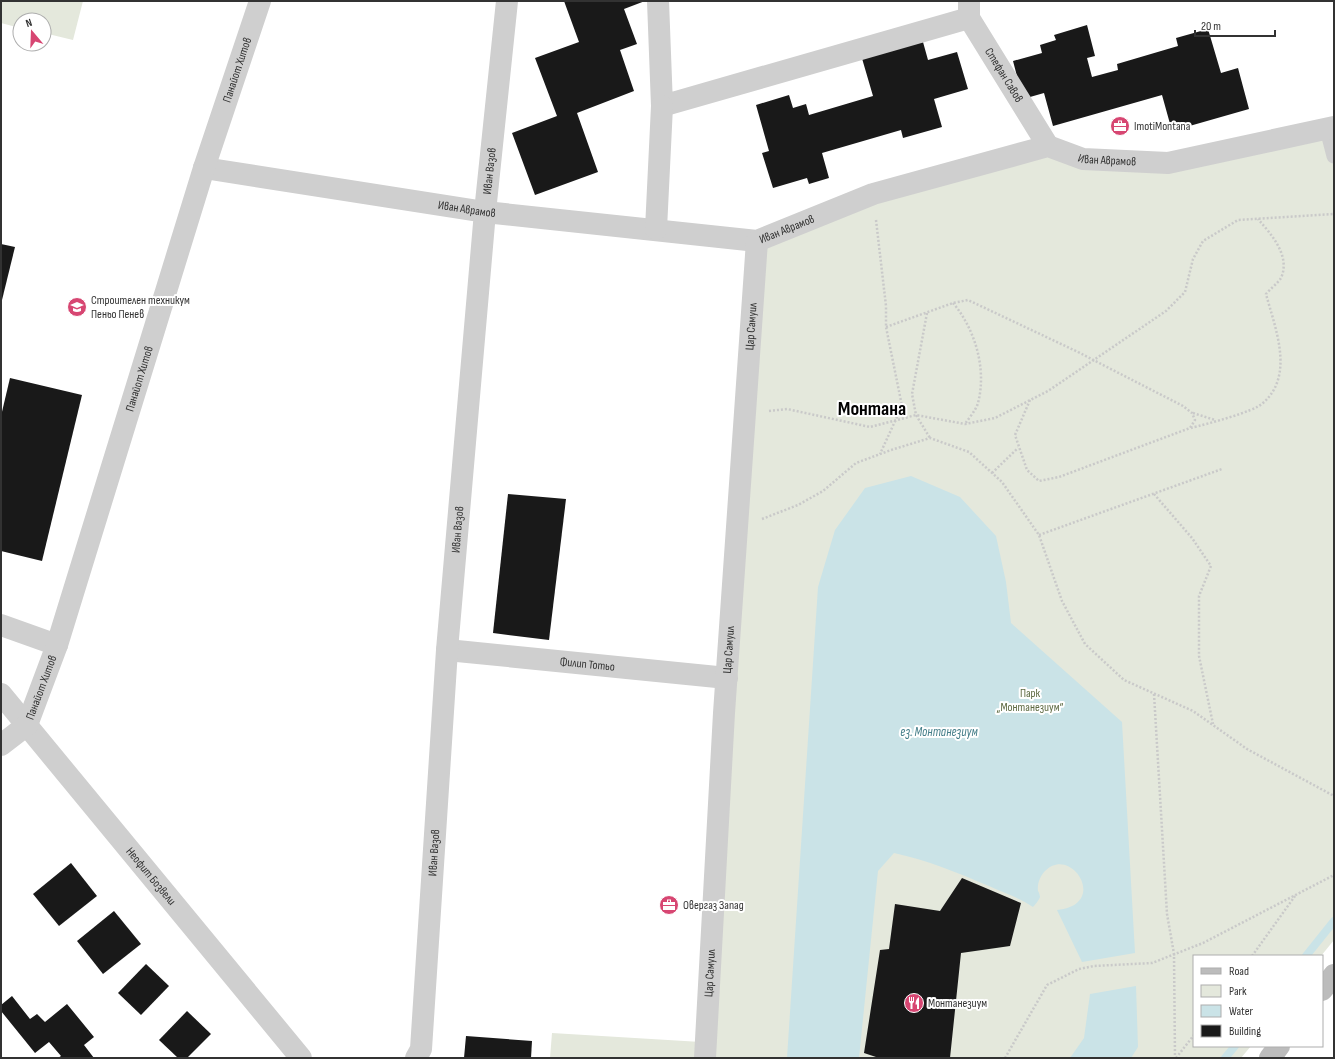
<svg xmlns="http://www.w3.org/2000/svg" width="1335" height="1059" viewBox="0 0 1335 1059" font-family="'Sofia Sans Condensed',sans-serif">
	<rect width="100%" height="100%" fill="#fff"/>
	<g fill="#e4e8dc">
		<polygon points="1,1 83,1 73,40 44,33 44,20 20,20 20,28 1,23"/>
		<polygon points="1334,127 1334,940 1321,956 1194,956 1194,1046 1251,1046 1241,1058 708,1058 757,241 1048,146 1121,162"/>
		<polygon points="552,1033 701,1042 700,1058 550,1058"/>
	</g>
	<g fill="#cae3e7">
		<path d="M911,476L960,497L996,536L1006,582L1011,623L1122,722L1135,953L1082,962L1057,910C1110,905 1071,844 1045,871C1040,876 1037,884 1038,891C1039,892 1040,896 1040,897C1039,900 1035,905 1033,907C1020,898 1004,893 989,886C958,873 927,860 894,853L878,871L859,1058H787L818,587L835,530L865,488Z"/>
		<polygon points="1136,986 1138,1047 1131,1058 1070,1058 1084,1038 1090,994"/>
	</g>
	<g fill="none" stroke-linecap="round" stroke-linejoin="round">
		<g stroke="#cae3e7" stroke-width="8">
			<polyline points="1306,956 1334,921"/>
			<polyline points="1225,1058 1235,1046"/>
		</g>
	</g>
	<g fill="#191919">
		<polygon points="564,1 645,1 624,9 637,44 620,50 634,91 577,113 598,172 535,195 512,133 557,116 535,58 579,42"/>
		<polygon points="1087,25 1095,56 1087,58 1092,77 1118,70 1117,64 1178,46 1176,38 1208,29 1221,73 1238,68 1249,109 1172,131 1162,95 1053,126 1044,93 1023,99 1013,61 1042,53 1040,45 1056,40 1054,35"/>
		<polygon points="923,42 928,60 957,52 968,89 934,99 942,127 903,138 901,130 822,153 829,178 809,184 807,178 773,188 762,153 769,151 756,105 789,95 793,108 806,104 809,115 873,96 861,55"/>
		<polygon points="1,244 15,247 2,300 1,299"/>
		<polygon points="10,378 82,395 42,561 1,551 1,416"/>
		<polygon points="508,494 566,499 549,640 493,633"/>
		<polygon points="71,863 97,896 59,926 33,894"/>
		<polygon points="962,878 1021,903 1010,946 961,953 950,1058 879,1058 864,1053 880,950 889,949 895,904 940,911"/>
		<polygon points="114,911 141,944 103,974 77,941"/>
		<polygon points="146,964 169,986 141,1015 118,993"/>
		<polygon points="12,996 30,1019 37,1014 45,1022 67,1004 94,1037 84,1045 94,1058 58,1058 61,1056 49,1042 35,1053 1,1011 1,1005"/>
		<polygon points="187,1011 211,1034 187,1058 178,1058 159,1040"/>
		<polygon points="466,1036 532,1041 531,1058 464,1058"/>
	</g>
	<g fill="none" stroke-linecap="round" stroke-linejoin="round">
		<g stroke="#c9c9c9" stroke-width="2.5" stroke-dasharray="2 2" stroke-linecap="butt">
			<polyline points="876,220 886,306 886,327 902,406 880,454"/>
			<path d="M953,303C975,329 987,369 978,403C976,410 969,418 965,424"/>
			<polyline points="927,313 912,394 916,415 930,438"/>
			<polyline points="886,327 953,303 968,300 1078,352"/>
			<polyline points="1030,400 1015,435 1027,470 1039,481 1059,477 1190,428 1195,420 1192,413 1183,406 1105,366"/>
			<polyline points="769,411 787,409 870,427 916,415 965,424 995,418 1048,391 1166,311 1185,292 1193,259 1203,241 1238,220 1334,214"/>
			<polyline points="1193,413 1215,420"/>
			<path d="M1191,428C1206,424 1254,412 1263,403C1295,375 1275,328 1266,294C1270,289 1278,283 1281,278C1291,256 1271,234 1258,219"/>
			<polyline points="992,473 1018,448"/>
			<polyline points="1154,494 1192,538 1211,566 1199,596 1199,656 1213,724"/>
			<polyline points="762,519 798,505 823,491 856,463 891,450 930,438 969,452 1002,482 1039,535 1062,601 1085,644 1124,680 1193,711 1247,749 1334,796"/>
			<polyline points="1039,535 1222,469"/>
			<polyline points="1154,694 1167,914 1174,954 1175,1058"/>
			<polyline points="1252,956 1295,896"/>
			<polyline points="1005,1058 1047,985 1079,969 1094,966 1152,963 1203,943 1334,875"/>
			<polyline points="1176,1058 1194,1035"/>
		</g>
		<polyline stroke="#cfcfcf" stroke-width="15" points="1327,129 1334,156"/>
		<g stroke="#cfcfcf" stroke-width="22">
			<polyline points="658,1 662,106 969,18"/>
			<path id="s1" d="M969,1V18L1048,146"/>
			<path id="s2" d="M204,168L485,212L757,241L873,194L1048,146L1083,159L1168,163L1334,127"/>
			<polyline points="656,229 662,106"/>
			<polyline points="1,625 57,645"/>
			<path id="s3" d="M447,650L727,678"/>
			<path id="s4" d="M1,694L301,1058"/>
			<path id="s5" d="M1,745L27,725L57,645L204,168L260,1"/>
			<path id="s6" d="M416,1058L421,1049L447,650L485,212L507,1"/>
			<path id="s7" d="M705,1058L724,713L757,241"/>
		</g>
		<g stroke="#bcbcbc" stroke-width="22">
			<polyline points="1322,990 1334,975"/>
			<polyline points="1270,1058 1279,1046"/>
		</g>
		<polyline stroke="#c9c9c9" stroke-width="2.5" stroke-dasharray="2 2" stroke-linecap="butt" points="1078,352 1105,366"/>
	</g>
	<defs>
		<g id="office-disc" transform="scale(1)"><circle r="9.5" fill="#d74672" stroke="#fff"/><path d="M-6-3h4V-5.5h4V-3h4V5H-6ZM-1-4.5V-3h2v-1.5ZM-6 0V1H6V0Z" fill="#fff"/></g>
		<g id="school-disc" transform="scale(1)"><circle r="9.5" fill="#d74672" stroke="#fff"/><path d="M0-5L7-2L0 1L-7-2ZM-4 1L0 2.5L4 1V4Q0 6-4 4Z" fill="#fff"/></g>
		<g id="restaurant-disc" transform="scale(1)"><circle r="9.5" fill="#d74672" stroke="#fff"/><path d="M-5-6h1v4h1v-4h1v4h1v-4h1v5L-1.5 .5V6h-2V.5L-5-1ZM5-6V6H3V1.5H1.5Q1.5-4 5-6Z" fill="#fff"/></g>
	</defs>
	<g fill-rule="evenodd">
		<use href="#office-disc" x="1120" y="126"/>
		<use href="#school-disc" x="77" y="307"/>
		<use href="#office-disc" x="669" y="905"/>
		<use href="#restaurant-disc" x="914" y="1003"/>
	</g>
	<g text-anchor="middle" stroke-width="4" stroke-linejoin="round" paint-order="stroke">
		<g font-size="12" fill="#323232" stroke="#fff">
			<text dy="4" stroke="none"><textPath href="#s5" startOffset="721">Панайот Хитов</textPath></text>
			<text dy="4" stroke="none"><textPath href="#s1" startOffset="84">Стефан Савов</textPath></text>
			<text dy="4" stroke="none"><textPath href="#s2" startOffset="926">Иван Аврамов</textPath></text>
			<text dy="4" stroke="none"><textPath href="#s6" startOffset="891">Иван Вазов</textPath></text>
			<text dy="4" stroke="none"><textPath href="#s2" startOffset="266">Иван Аврамов</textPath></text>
			<text dy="4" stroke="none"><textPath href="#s2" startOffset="590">Иван Аврамов</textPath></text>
			<text dy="4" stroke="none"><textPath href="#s7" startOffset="733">Цар Самуил</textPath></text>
			<text dy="4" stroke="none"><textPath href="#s5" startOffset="397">Панайот Хитов</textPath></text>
			<text dy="4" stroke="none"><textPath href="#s6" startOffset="531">Иван Вазов</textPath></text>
			<text dy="4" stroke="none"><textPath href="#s7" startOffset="409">Цар Самуил</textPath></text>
			<text dy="4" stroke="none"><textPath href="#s3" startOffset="141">Филип Тотьо</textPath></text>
			<text dy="4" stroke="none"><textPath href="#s5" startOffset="73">Панайот Хитов</textPath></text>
			<text dy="4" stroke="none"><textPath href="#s6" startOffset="207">Иван Вазов</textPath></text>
			<text dy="4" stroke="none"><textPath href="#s4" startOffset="236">Неофит Бозвели</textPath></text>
			<text dy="4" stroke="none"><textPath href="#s7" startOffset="85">Цар Самуил</textPath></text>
		</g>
		<g font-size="12" fill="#323232" stroke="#fff" text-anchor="start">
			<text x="1134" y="130">ImotiMontana</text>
			<text x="91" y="304">Строителен техникум<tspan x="91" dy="14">Пеньо Пенев</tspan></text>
			<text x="683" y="909">Овергаз Запад</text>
			<text x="928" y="1007">Монтанезиум</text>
		</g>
		<g font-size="12" fill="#5e6a42" stroke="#fff">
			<text x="1030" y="697">Парк<tspan x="1030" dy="14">„Монтанезиум“</tspan></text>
		</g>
		<g font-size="13" font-style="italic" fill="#437d88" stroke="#fff">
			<text x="939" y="736">ез. Монтанезиум</text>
		</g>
		<g font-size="20" font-weight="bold" fill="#000" stroke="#fff">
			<text x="872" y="415">Монтана</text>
		</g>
	</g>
	<rect width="1335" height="1059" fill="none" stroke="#323232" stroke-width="4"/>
	<rect x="1193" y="955" width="130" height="92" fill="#ffffff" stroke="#adadad"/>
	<rect x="1201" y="968" width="20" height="6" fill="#bcbcbc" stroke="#adadad"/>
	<text x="1229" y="975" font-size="12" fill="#323232">Road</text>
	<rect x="1201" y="985" width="20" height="12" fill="#e4e8dc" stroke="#adadad"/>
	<text x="1229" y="995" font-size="12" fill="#323232">Park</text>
	<rect x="1201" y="1005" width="20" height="12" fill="#cae3e7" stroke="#adadad"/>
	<text x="1229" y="1015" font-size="12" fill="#323232">Water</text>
	<rect x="1201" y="1025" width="20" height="12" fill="#191919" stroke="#adadad"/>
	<text x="1229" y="1035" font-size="12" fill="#323232">Building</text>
	<g transform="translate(32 32) rotate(341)"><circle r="19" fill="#ffffff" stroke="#adadad"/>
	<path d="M0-3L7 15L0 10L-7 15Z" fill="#d74672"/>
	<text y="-6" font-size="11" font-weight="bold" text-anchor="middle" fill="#323232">N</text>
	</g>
	<path d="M1195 30v6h80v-6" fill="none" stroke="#323232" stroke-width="2"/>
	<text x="1201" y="30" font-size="12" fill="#323232" stroke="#ffffff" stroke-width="3" paint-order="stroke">20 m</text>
</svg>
